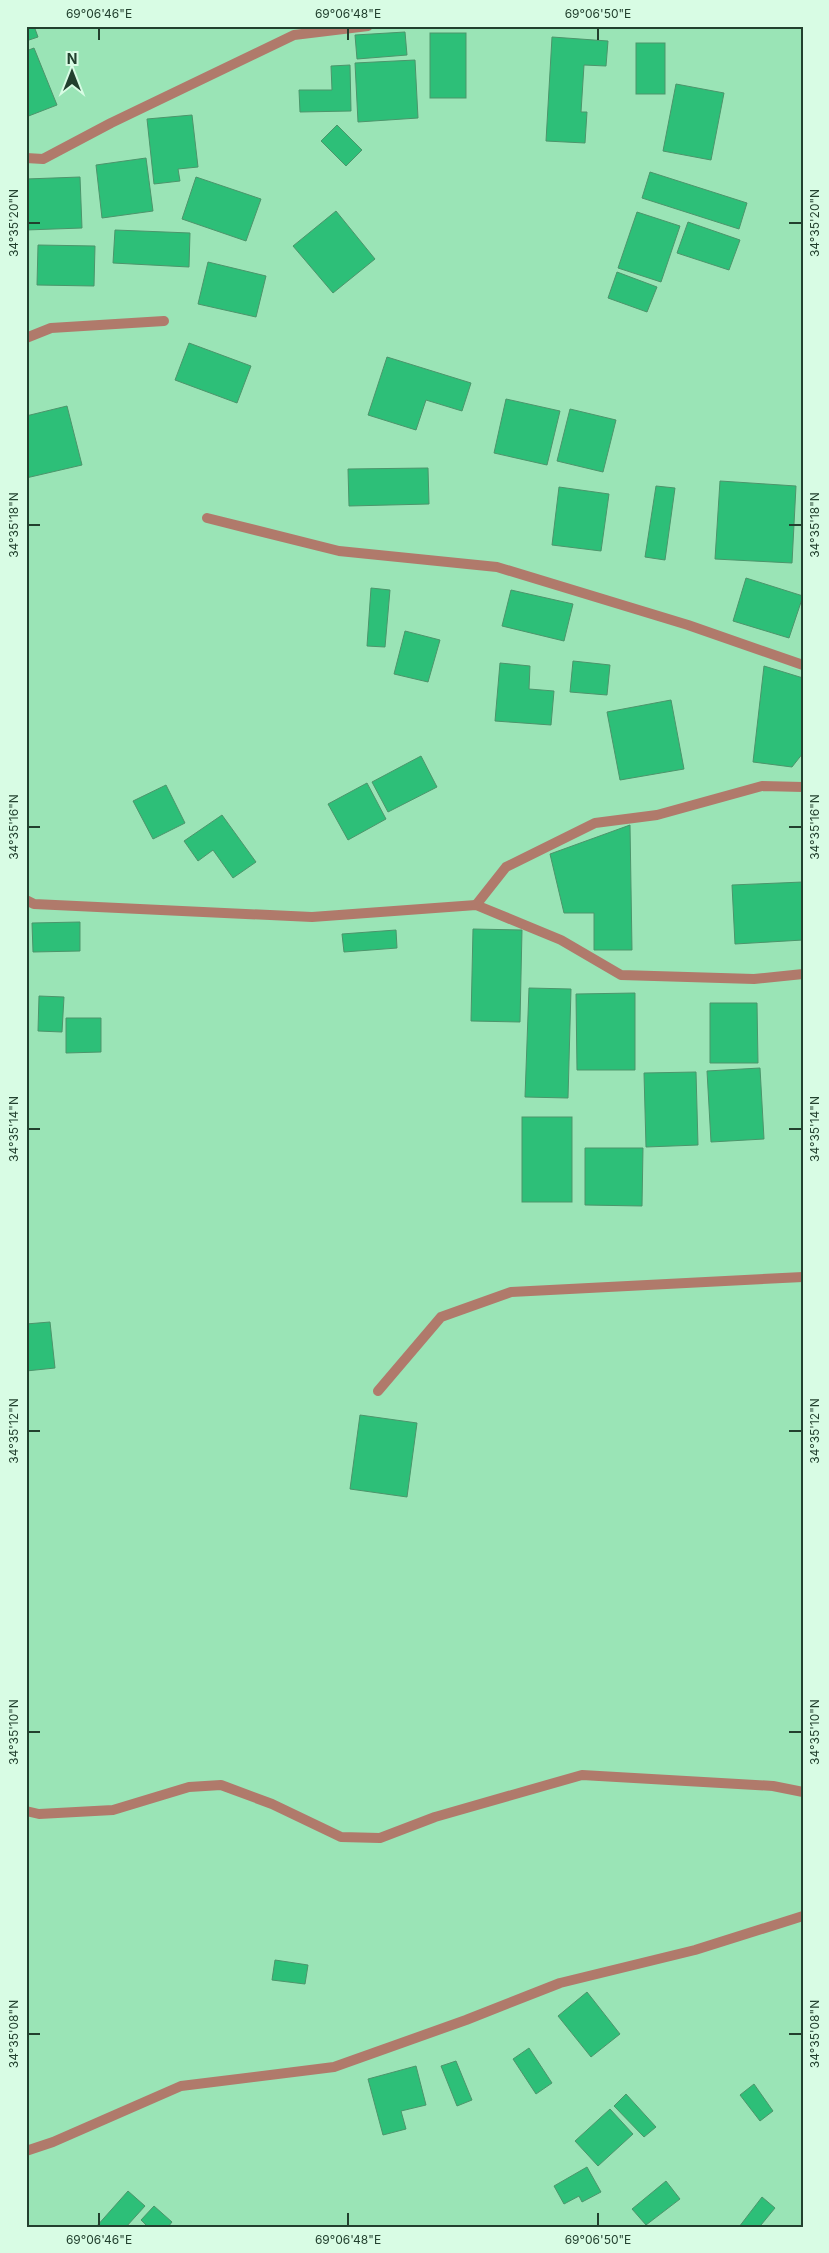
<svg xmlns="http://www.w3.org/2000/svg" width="829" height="2253" viewBox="0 0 829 2253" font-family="Inter,sans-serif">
	<rect width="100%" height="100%" fill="#9ae4b6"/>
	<g fill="#2dbf78" stroke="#4c956b">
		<polygon points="26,26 34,26 38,37 26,41"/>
		<polygon points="405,32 407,55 357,59 355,35"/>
		<rect x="430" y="33" width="36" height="65"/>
		<polygon points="552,37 608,41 606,66 584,65 581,112 587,112 585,143 546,141"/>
		<rect x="636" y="43" width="29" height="51"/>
		<polygon points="34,48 57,105 26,117 26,51"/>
		<polygon points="415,60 418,118 358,122 355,63"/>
		<polygon points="350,65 351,111 300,112 299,90 332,90 331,66"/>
		<polygon points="676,84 724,93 711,160 663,151"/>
		<polygon points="192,115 198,167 178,169 180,181 154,184 147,119"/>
		<polygon points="337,125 362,150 346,166 321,141"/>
		<polygon points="146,158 153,211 102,218 96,165"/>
		<polygon points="650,172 747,203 739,229 642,198"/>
		<polygon points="80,177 82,228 26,230 26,179"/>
		<polygon points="196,177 261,199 246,241 182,219"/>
		<polygon points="336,211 375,259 333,293 293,246"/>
		<polygon points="637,212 680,226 661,282 618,268"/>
		<polygon points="688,222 740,240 729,270 677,253"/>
		<polygon points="115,230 190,233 189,267 113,263"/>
		<polygon points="38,245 95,246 94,286 37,285"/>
		<polygon points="208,262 266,276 256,317 198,304"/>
		<polygon points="617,272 657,287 647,312 608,298"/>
		<polygon points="189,343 251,366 237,403 175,380"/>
		<polygon points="387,357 471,383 462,411 426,400 416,430 368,415"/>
		<polygon points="506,399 560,411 547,465 494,453"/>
		<polygon points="67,406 82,465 26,478 26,416"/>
		<polygon points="570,409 616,420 603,472 557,461"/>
		<polygon points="428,468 429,504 349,506 348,469"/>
		<polygon points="720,481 796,486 792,563 715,559"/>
		<polygon points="656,486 675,488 665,560 645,557"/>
		<polygon points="559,487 609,494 601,551 552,545"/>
		<polygon points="746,578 803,596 789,638 733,621"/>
		<polygon points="371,588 390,590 385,647 367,646"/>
		<polygon points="511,590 573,604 564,641 502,626"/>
		<polygon points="405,631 440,640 428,682 394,674"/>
		<polygon points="573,661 610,665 607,695 570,692"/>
		<polygon points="500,663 530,666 529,689 554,691 551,725 495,721"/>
		<polygon points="764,666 803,678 803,753 792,767 753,762"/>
		<polygon points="671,700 684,769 620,780 607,712"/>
		<polygon points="421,756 437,787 388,812 372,782"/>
		<polygon points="367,783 386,819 348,840 328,804"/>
		<polygon points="166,785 185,823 153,839 133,801"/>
		<polygon points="222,815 256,862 233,878 213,850 198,861 184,841"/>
		<polygon points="630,825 632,950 594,950 594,913 564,913 550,854"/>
		<polygon points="803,882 803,940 735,944 732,885"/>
		<polygon points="80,922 80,951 33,952 32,923"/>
		<polygon points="473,929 522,930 520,1022 471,1021"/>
		<polygon points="396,930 397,948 344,952 342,934"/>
		<polygon points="529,988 571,989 568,1098 525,1097"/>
		<polygon points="635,993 635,1070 577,1070 576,994"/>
		<polygon points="39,996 64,997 62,1032 38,1031"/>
		<polygon points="710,1003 757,1003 758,1063 710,1063"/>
		<polygon points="66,1018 101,1018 101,1052 66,1053"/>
		<polygon points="760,1068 764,1139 711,1142 707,1071"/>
		<polygon points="696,1072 698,1145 646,1147 644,1073"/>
		<rect x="522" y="1117" width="50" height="85"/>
		<polygon points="585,1148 643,1148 642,1206 585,1205"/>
		<polygon points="50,1322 55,1368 26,1371 26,1324"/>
		<polygon points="360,1415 417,1423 407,1497 350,1489"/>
		<polygon points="275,1960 308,1965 305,1984 272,1980"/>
		<polygon points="587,1992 620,2034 591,2057 558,2016"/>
		<polygon points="529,2048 552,2083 536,2094 513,2059"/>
		<polygon points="456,2061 472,2100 457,2106 441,2066"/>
		<polygon points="416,2066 426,2105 401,2111 406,2129 383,2135 368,2079"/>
		<polygon points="754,2084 773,2111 760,2121 740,2095"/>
		<polygon points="626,2094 656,2127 644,2137 614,2106"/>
		<polygon points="610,2109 633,2134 598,2166 575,2141"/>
		<polygon points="587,2167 601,2192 582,2202 579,2196 564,2204 554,2186"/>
		<polygon points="666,2181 680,2199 646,2225 632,2209"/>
		<polygon points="128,2191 145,2206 126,2227 96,2227"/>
		<polygon points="762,2197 775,2208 761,2225 763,2227 739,2227"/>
		<polygon points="154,2206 172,2222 168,2227 148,2227 141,2220"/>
	</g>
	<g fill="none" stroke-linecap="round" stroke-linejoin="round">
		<polyline stroke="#b07a6b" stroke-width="10" points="26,158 43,159 111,123 294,35 368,26"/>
		<g stroke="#b07a6b" stroke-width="10">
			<polyline points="26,338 51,328 164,321"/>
			<polyline points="207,518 339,551 497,567 688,625 803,665"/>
			<polyline points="26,900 34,904 312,917 476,905 561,940 621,975 754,979 803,974"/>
			<polyline points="476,905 506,867 595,823 657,815 762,786 803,787"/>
			<polyline points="378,1391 441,1317 511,1292 803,1277"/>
			<polyline points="26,1811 39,1814 113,1810 189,1787 221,1785 272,1804 341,1837 380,1838 435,1817 582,1775 773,1786 803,1792"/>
			<polyline points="26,2151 53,2142 181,2086 334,2067 466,2020 560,1983 695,1950 803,1916"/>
		</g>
	</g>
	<path fill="none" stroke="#22402e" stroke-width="2" d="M99,28V40M348,28V40M598,28V40M28,223H40M789,223H802M28,525H40M789,525H802M28,827H40M789,827H802M28,1129H40M789,1129H802M28,1431H40M789,1431H802M28,1732H40M789,1732H802M28,2034H40M789,2034H802M99,2213V2226M348,2213V2226M598,2213V2226"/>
	<rect width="829" height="2253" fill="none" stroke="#d8fce4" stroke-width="55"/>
	<g transform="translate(72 72)" stroke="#d8fce4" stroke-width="4" paint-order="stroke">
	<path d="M0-4L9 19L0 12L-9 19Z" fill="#22402e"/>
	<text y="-8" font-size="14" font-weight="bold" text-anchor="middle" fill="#22402e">N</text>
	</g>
	<rect x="28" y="28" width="774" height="2198" fill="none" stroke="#22402e" stroke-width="2"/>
	<g font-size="12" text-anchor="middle" fill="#22402e">
		<text x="99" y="18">69°06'46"E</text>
		<text x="348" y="18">69°06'48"E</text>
		<text x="598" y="18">69°06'50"E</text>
		<text transform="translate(14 223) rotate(-90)" y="4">34°35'20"N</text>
		<text transform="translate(815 223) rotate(-90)" y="4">34°35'20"N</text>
		<text transform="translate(14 525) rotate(-90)" y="4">34°35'18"N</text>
		<text transform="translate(815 525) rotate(-90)" y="4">34°35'18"N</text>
		<text transform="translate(14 827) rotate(-90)" y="4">34°35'16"N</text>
		<text transform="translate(815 827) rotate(-90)" y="4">34°35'16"N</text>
		<text transform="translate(14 1129) rotate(-90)" y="4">34°35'14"N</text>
		<text transform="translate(815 1129) rotate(-90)" y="4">34°35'14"N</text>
		<text transform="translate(14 1431) rotate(-90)" y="4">34°35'12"N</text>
		<text transform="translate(815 1431) rotate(-90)" y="4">34°35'12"N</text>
		<text transform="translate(14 1732) rotate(-90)" y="4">34°35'10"N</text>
		<text transform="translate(815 1732) rotate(-90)" y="4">34°35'10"N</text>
		<text transform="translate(14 2034) rotate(-90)" y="4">34°35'08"N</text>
		<text transform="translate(815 2034) rotate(-90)" y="4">34°35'08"N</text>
		<text x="99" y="2244">69°06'46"E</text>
		<text x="348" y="2244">69°06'48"E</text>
		<text x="598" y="2244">69°06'50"E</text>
	</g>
</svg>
